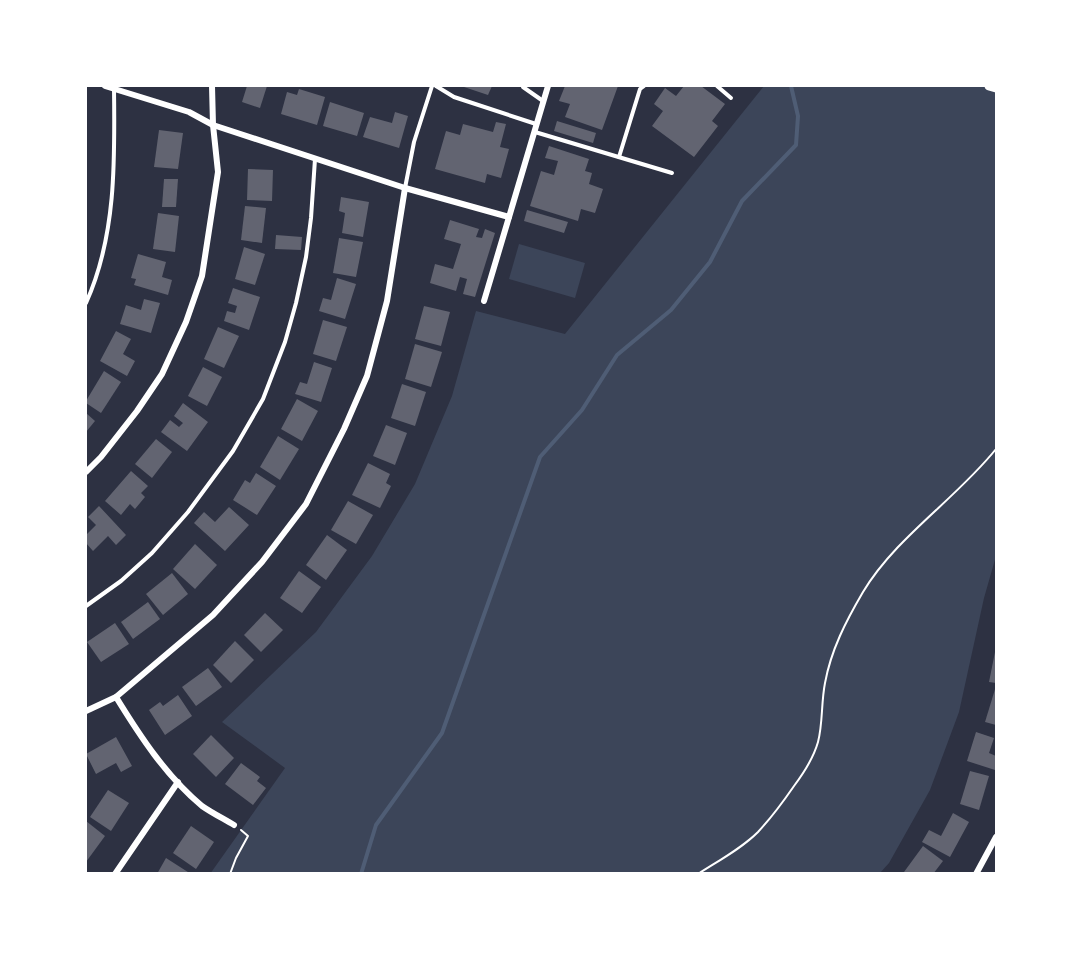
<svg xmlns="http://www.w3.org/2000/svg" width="1082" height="959" viewBox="0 0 1082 959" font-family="'Titillium Web',sans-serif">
	<rect width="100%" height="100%" fill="#2d3142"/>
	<g fill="#3c4559">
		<polygon points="764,86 996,86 996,556 984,598 959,712 930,790 889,863 880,873 210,874 285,768 222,722 316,632 372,556 415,484 452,396 476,311 565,334"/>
		<polygon points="519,244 585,263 575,298 509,279"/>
	</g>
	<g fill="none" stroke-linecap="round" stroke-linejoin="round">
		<polyline stroke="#4f5d75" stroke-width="4" points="361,874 376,825 442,733 540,457 582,410 617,355 671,310 710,262 742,201 796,145 798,116 791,86"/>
	</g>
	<g fill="#626471">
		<polygon points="247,86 267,86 260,108 242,102"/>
		<polygon points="461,86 492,86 488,95"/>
		<polygon points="565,86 618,86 602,130 565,117 570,104 559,101"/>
		<polygon points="684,86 701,86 725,104 712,121 718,126 694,157 652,126 663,111 654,104 665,88 676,96"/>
		<polygon points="299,89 325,97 317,125 281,114 287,92 297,95"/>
		<polygon points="330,102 364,113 357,136 323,126"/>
		<polygon points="395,112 408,116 399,148 363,137 370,117 392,123"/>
		<polygon points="557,121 596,133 593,143 554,131"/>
		<polygon points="496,122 506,124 500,147 509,149 501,178 487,174 485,183 435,169 446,131 460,135 463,124 493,132"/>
		<polygon points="159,130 183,133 178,169 154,167"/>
		<polygon points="549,146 589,159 585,171 592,173 589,184 603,189 595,213 581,209 578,221 530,206 541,171 554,175 558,161 545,158"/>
		<polygon points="248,169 273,170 272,201 247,200"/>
		<polygon points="164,179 178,179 176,207 162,207"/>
		<polygon points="341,197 369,202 363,237 342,233 345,213 339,211"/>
		<polygon points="245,206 266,208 262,243 241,240"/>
		<polygon points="527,210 568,222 564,233 524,221"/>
		<polygon points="158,213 179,216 175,252 153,249"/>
		<polygon points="450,220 479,229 476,237 482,238 485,229 495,233 475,297 463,294 467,279 460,277 456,291 430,283 435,264 453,269 461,244 444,239"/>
		<polygon points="276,235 302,237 301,250 275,249"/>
		<polygon points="339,238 363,242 356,277 333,273"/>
		<polygon points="244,247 265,254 255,285 235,279"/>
		<polygon points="138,254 166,262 162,277 172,280 168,295 134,285 136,279 131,278"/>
		<polygon points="337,278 356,284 345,319 319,311 323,298 331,300"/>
		<polygon points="233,288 260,297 249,330 224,321 227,311 235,313 237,306 228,303"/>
		<polygon points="144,299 160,303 151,333 120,324 126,305 141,310"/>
		<polygon points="424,306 450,312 441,346 415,339"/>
		<polygon points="323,320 347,327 336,361 313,354"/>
		<polygon points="218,327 239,336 224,368 204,359"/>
		<polygon points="116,331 131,339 123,354 135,361 127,376 100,361"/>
		<polygon points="415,344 442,352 431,387 405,379"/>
		<polygon points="314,362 332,368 321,402 295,394 300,382 307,384"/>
		<polygon points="203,367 222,377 207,406 188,396"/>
		<polygon points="104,371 121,382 101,413 86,403 86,401"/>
		<polygon points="402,384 426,392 415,426 391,418"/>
		<polygon points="297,399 318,411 302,441 281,429"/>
		<polygon points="183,403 208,422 187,451 161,432 170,420 179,427 183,423 174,416"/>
		<polygon points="86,413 95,421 86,432"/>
		<polygon points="386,425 407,433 395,465 373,456"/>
		<polygon points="278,436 299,449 280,480 260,467"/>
		<polygon points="156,439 172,452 152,478 135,464"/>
		<polygon points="368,463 390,474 386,483 391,486 380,508 352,495"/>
		<polygon points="131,471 148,486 141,493 145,497 135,509 130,504 121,515 105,501"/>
		<polygon points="256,473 276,486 257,515 233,500 245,480 250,483"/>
		<polygon points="348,501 373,515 356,544 331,530"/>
		<polygon points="99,506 126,535 116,545 108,536 93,551 86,543 86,535 96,525 88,517"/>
		<polygon points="229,507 249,525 225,551 194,523 204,512 215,522"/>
		<polygon points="327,535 347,550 326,580 306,565"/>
		<polygon points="195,544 217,565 195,589 173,569"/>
		<polygon points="299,571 321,587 302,613 280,598"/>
		<polygon points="172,573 188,594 163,615 146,594"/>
		<polygon points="148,602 160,619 133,639 121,622"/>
		<polygon points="265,613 283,630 261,652 244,635"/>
		<polygon points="115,623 129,644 101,662 87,642"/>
		<polygon points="235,641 254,660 231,683 213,665"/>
		<polygon points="995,652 996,652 996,683 989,682"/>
		<polygon points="208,668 222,687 196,706 182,687"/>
		<polygon points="996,686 996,725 985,722"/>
		<polygon points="178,695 192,716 165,735 149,710 160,702 163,706"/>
		<polygon points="976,732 994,738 989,753 996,756 995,770 967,761"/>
		<polygon points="211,735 234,758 216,777 193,754"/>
		<polygon points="116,737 132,766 121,772 116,763 96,774 86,754"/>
		<polygon points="241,763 260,777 257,781 266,788 253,805 225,784"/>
		<polygon points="970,771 989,776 979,810 960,804"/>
		<polygon points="108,790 129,803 111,831 90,817"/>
		<polygon points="953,813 969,822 950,857 922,842 929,830 941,836"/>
		<polygon points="86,821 105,836 86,862"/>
		<polygon points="191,826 214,842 196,869 173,853"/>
		<polygon points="923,846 943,861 933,874 906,874 904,872"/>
		<polygon points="166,858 191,874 157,874"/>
	</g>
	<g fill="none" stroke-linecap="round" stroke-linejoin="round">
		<g stroke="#fff" stroke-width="2">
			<polyline points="230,874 236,858 248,836 241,830"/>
			<path d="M698,874C718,861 741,849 758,832C771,818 783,802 794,786C803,774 814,756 818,742C823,723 821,703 825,683C831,650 846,621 863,592C896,537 956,499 996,449"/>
		</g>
		<g stroke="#fff" stroke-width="4">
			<polyline points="436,86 454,97 536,124"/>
			<polyline points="523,86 523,87 543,101"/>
			<polyline points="717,86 731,98"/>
			<polyline points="535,132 672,173"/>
			<polyline points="619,157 640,89 644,86"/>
			<polyline points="405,188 414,142 432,86"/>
			<path d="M86,303C116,237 115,161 114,89"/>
			<polyline points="86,606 121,581 152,553 188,512 233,451 263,399 285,342 296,303 306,257 311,218 315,159"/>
		</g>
		<g stroke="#fff" stroke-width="6">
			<polyline points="105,86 189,112 213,125 405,188 509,217"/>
			<polyline points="484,301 548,86"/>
			<polyline points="86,472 101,457 137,411 162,374 186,322 202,276 218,172 213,125 212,86"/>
			<path d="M116,697C140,736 166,776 202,806C212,813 224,819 234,825"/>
			<polyline points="86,711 116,697 213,615 262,562 306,504 344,429 367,376 387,301 405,188"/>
			<polyline points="115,874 178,782"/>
			<polyline points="976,874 996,837"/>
		</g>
		<polyline stroke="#fff" stroke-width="9" points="989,86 996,88"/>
	</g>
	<rect width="1082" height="959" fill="none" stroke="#ffffff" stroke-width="174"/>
</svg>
